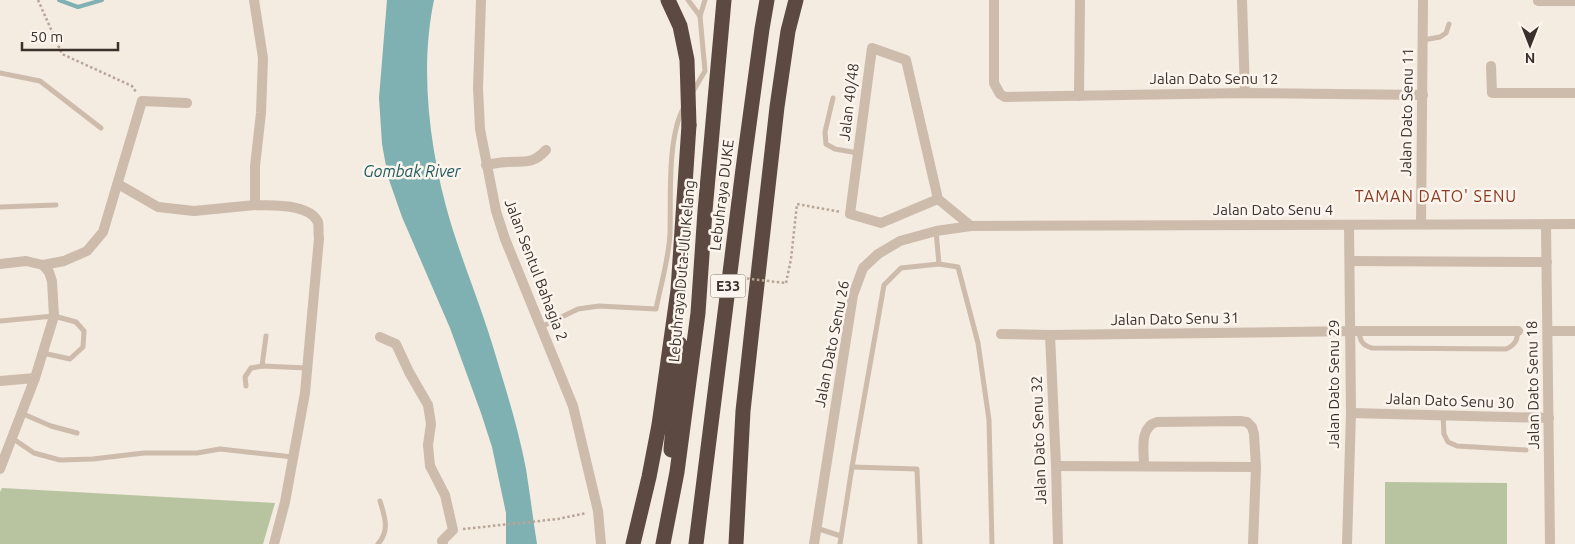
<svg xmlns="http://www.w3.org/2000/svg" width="1575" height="544" viewBox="0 0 1575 544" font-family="Ubuntu,sans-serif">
	<rect width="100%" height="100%" fill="#f4ebe1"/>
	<g fill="#b8c4a0">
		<polygon points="1385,482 1507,483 1507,544 1385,544"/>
		<polygon points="2,488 275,503 263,544 0,544 0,492"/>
	</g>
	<path fill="#7fb0b2" d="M387,0H434C419,71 430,154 451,224C465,269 484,314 497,360C508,396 519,432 526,469C530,494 533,519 537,544H506V513L492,447L481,413L450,328L402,217L388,177L382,144L379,98Z"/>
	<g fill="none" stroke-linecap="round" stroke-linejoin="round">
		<polyline stroke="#7fb0b2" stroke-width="4" points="59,0 78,7 102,0"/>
		<g stroke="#b9a596" stroke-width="2.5" stroke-dasharray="2.5 2.5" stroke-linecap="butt">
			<polyline points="38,0 62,54 132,86 136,92"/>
			<polyline points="786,283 791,259 797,204 841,212"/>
			<polyline points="463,529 558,519 587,513"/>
		</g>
		<g stroke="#cdbbac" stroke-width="5">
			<polyline points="688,0 700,16 705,71 692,93"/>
			<polyline points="700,16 705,0"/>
			<polyline points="1423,40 1440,37 1446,33 1449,24"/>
			<polyline points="0,73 40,81 101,128"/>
			<polyline points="833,98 825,132 826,144 835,149 858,153"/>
			<polyline points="0,207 56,205"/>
			<polyline points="936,231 939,264 958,267 978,343 989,420 992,544"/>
			<polyline points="0,321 54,316 76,322 84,331 83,347 70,359 43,353"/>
			<path d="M541,327L578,309L599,306L656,309C661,284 669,258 670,233C671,196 667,138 684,107"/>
			<path d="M1359,331C1360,341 1362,345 1372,348L1506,349C1515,345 1517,341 1518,331"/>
			<polyline points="262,366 266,336"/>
			<polyline points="246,386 245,377 251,368 262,366 307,368"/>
			<polyline points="21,413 51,426 77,433"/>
			<polyline points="1443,415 1444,434 1448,442 1457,446 1526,450"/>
			<polyline points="12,438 34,453 60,460 93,459 144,453 197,453 220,449 293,457"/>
			<polyline points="852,467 917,469 920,544"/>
			<polyline points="816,528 841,536"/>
			<path d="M378,544C390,531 385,517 380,501"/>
			<polyline points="840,544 852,467 884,285 901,268 939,264"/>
		</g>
		<g stroke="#cdbbac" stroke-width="10">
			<polyline points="481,0 478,88 480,129 496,211 505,239 573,406 598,511 601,544"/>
			<polyline points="994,0 994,83 1000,94 1005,97 1245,93 1423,95"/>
			<polyline points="1242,0 1245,93"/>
			<polyline points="1538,0 1538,1 1575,1"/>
			<polyline points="1491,66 1492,93 1575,93"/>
			<polyline points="1079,96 1080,0"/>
			<path d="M486,165C493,164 500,162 507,162C525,161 532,165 546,150"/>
			<polyline points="118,184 158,207 194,211 255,205 255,166 261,113 263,58 254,0"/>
			<polyline points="938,199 881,223 850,214 872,48 906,60 938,199 971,226"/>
			<path d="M255,205C273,206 309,203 318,222C319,226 318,233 319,238L305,393L285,502L274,544"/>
			<polyline points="1421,224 1423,0"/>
			<polyline points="1546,225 1550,544"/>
			<polyline points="1350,261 1547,262"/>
			<polyline points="0,264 26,261 43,265 64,261 87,251 103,232 142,101 187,103"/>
			<polyline points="1548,331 1575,331"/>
			<polyline points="1001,334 1050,335 1359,331 1518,331"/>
			<polyline points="1050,335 1056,466 1058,544"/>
			<polyline points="380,337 396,344 409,372 428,405 431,424 428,445 430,466 445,495 453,530 442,541 443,544"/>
			<polyline points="0,381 35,378"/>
			<polyline points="1351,413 1549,418"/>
			<polyline points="1056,466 1256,467"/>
			<path d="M1144,466C1144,450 1139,427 1157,422L1240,421L1247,422L1252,427L1254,434L1256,467L1253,544"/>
			<polyline points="0,469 35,378 54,316 52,281 49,272 43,265"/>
			<polyline points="814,544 853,295 863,268 878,254 900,241 936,231 971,226 1575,224"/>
			<polyline points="1347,544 1351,413 1349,225"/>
		</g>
		<g stroke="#5c4a42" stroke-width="15">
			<polyline points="671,450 680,344"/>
			<polyline points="633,544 649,477 659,425 678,290 689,125"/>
			<polyline points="663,544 677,472 698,313 705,211 724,0"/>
			<polyline points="696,544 743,169 762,29 767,0"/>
			<polyline points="736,544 743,411 753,320 777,107 788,31 796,0"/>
		</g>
		<polyline stroke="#b9a596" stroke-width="2.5" stroke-dasharray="2.5 2.5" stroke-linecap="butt" points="742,278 786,283"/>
		<polyline stroke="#5c4a42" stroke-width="15" points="668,0 680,26 687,60 689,125"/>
	</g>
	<g text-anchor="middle" stroke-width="5" stroke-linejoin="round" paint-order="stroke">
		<rect fill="#fbf5ee" stroke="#756b66" stroke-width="1" x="710.5" y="274.5" width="35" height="23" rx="4"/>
		<g font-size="14" font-weight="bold" fill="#3b302b">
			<text x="728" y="291">E33</text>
		</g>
		<g font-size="15" fill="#3b302b" stroke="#fbf5ee">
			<text x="1214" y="84">Jalan Dato Senu 12</text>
			<text transform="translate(849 102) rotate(-83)" y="5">Jalan 40/48</text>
			<text transform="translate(1407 112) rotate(-89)" y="5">Jalan Dato Senu 11</text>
			<text transform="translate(722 195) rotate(-83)" y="5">Lebuhraya DUKE</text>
			<text x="1273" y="215">Jalan Dato Senu 4</text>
			<text transform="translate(536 270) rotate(69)" y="5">Jalan Sentul Bahagia 2</text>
			<text transform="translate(682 271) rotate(-85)" y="5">Lebuhraya Duta-Ulu Kelang</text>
			<text transform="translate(1175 319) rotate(-1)" y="5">Jalan Dato Senu 31</text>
			<text transform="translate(832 344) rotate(-79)" y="5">Jalan Dato Senu 26</text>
			<text transform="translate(1334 384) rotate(-90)" y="5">Jalan Dato Senu 29</text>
			<text transform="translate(1533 385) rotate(-91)" y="5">Jalan Dato Senu 18</text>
			<text transform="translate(1450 401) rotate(2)" y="5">Jalan Dato Senu 30</text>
			<text transform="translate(1039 440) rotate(-92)" y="5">Jalan Dato Senu 32</text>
		</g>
		<g font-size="16" font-style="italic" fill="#1f5a5e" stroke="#fbf5ee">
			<text x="412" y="177">Gombak River</text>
		</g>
		<g font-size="16" letter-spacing="1" fill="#8c3b22" stroke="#fbf5ee">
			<text x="1436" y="202">TAMAN DATO' SENU</text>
		</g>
	</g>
	<g transform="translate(1530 45) rotate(180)" stroke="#fbf5ee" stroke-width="4" paint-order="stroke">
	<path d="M0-4L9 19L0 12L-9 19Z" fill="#3b302b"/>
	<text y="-8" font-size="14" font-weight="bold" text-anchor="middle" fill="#3b302b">N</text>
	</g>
	<path d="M22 42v8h96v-8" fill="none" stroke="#3b302b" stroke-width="2.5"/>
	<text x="30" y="42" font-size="15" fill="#3b302b" stroke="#fbf5ee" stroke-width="4" paint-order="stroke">50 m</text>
</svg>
